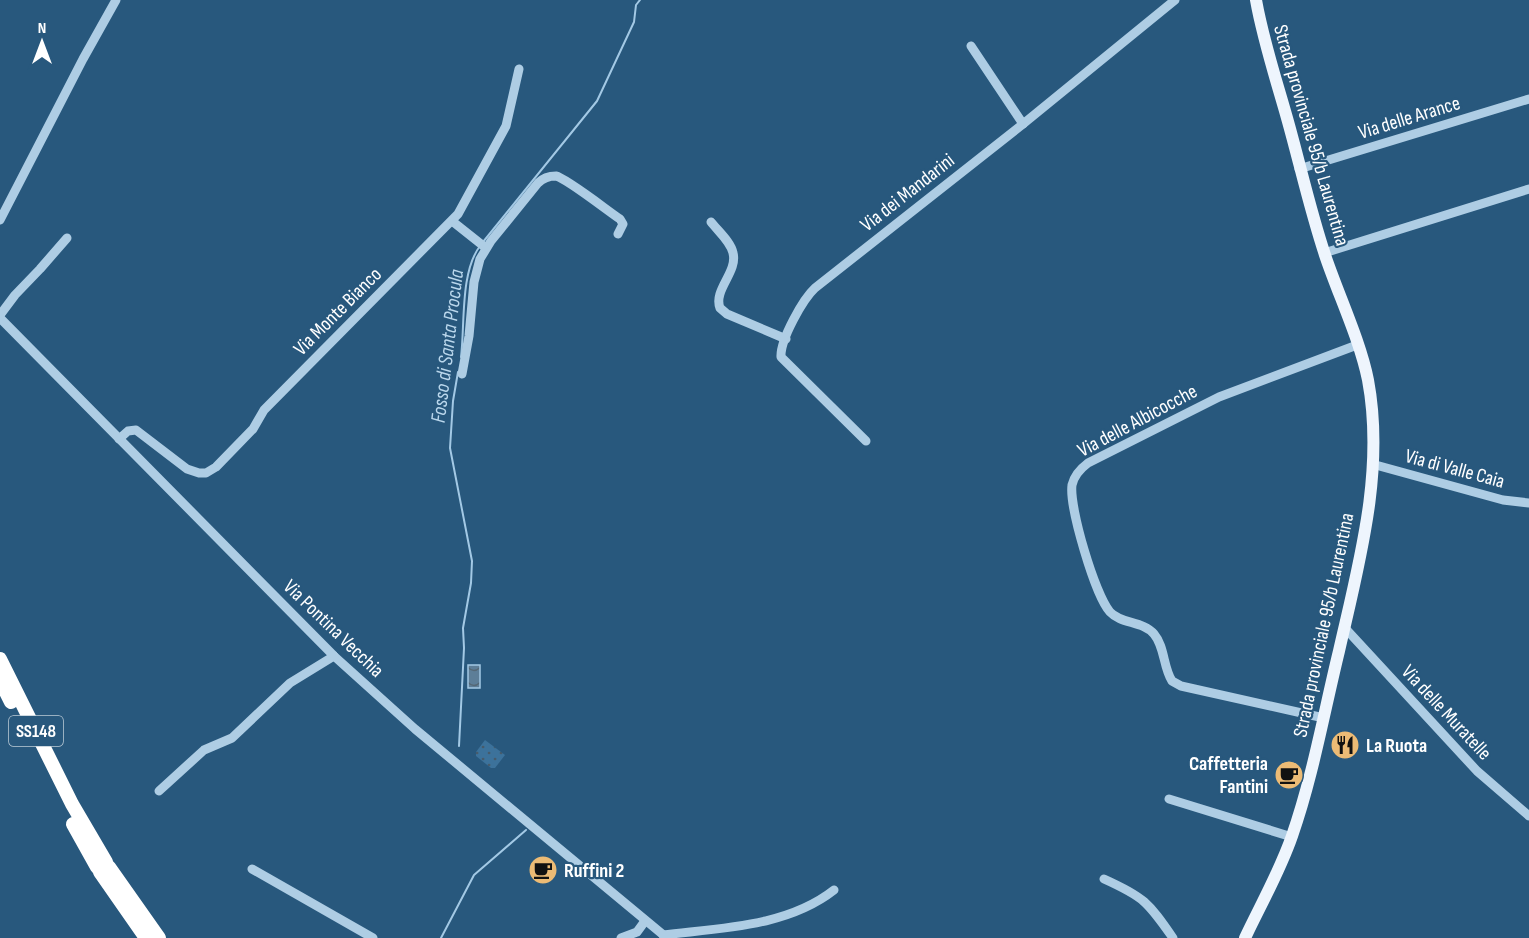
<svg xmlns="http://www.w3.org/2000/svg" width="1529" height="938" viewBox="0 0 1529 938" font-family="'Sofia Sans Condensed',sans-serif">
	<defs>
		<pattern id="grass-dots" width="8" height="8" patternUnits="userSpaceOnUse" patternTransform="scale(1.5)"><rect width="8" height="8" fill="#3c729b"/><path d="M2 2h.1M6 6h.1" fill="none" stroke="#465b6c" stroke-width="1.8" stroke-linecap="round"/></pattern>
		<pattern id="water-waves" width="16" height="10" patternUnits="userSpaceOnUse" patternTransform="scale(1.5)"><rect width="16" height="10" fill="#5d7e98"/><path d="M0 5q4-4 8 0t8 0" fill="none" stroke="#556876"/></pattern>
	</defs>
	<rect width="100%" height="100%" fill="#28587d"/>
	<polygon fill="url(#grass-dots)" points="485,740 505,755 495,768 491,768 476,756 476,752"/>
	<rect fill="url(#water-waves)" stroke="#a3c9e5" stroke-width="1.5" x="468" y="665" width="12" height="23"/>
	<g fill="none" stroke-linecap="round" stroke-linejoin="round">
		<g stroke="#a3c9e5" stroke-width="2">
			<polyline points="483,242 597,101 634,22 636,5 640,0"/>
			<path d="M461,357C465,325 460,272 480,246"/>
			<polyline points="458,372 453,401 450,448 472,561 471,583 463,628 464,648 459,746"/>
			<polyline points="441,938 474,875 526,830"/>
		</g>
		<g stroke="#aecde4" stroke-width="9">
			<polyline points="971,46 1023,124"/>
			<polyline points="1299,169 1529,99"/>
			<polyline points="0,220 83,59 116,0"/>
			<polyline points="452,221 486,248"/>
			<path d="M711,222C718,231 731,242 733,253C738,272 713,290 720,308L727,314L786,339"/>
			<polyline points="1324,253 1529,189"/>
			<polyline points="0,315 15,295 40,269 67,238"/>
			<polyline points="0,318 334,656 415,729 667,938"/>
			<path d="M462,374L469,336L474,282L480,259L491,241L538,183C543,178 548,176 556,176C566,178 608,211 620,219L623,224L618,234"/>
			<polyline points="119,439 128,431 136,430 187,469 199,473 206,473 216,467 253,429 264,410 458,214 506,126 519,69"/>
			<path d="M866,441L781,357C780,340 803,299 815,288L1023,124L1175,0"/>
			<polyline points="1372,464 1503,500 1529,503"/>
			<polyline points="1345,628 1477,771 1529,816"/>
			<path d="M1324,718L1181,686L1172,681C1163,667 1165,647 1154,634C1143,621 1121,624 1110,612C1095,595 1069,507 1072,485C1074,476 1080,469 1088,463L1219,397L1357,345"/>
			<polyline points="159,791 204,750 232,738 290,683 334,656"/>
			<polyline points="1169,799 1292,837"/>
			<polyline points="252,869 373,938"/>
			<path d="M1104,879C1144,897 1148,902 1173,938"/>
			<path d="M663,935C720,928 787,927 834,890"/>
			<polyline points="621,938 637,932 645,921"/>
		</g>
		<path stroke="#eef5fd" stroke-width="12" d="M1245,938C1261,904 1280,871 1292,836C1313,776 1324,712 1339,651C1359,563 1385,471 1368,380C1360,340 1338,294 1325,255C1310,210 1300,164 1287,118C1276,79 1263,40 1256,0"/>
		<g stroke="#fff" stroke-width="14">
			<polyline points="0,659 72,804 106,862"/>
			<polyline points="0,680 11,702"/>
			<polyline points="73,824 97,867"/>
			<polyline points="109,867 159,938"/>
			<polyline points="100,872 146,938"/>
		</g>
	</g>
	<defs>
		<g id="restaurant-disc" transform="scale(1.5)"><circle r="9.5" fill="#ecbb75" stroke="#28587d"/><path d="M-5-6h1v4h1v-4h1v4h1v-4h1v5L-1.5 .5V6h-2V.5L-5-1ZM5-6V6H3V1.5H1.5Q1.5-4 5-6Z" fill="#111"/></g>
		<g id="cafe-disc" transform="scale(1.5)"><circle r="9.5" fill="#ecbb75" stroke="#28587d"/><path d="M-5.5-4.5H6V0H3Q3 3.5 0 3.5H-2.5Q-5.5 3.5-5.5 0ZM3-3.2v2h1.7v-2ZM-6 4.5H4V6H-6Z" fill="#111"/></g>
	</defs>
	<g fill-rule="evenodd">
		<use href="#restaurant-disc" x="1345" y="745"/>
		<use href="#cafe-disc" x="1289" y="775"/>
		<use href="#cafe-disc" x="543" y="870"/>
	</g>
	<g text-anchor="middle" stroke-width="4.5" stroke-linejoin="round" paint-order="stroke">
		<rect fill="#28587d" stroke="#becdd8" stroke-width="1.5" x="9" y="716" width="54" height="30" rx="4.5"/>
		<g font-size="18" font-weight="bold" fill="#fff">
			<text x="36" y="737">SS148</text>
		</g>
		<g font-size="20" fill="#fff" stroke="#28587d">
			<text transform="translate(1409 117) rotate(-17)" y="7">Via delle Arance</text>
			<text transform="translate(1312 135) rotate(74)" y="7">Strada provinciale 95/b Laurentina</text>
			<text transform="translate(907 192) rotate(-38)" y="7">Via dei Mandarini</text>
			<text transform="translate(337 311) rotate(-45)" y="7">Via Monte Bianco</text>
			<text transform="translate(1137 420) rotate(-28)" y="7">Via delle Albicocche</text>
			<text transform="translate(1455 468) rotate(15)" y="7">Via di Valle Caia</text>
			<text transform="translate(1323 625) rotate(-78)" y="7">Strada provinciale 95/b Laurentina</text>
			<text transform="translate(334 628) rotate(44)" y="7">Via Pontina Vecchia</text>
			<text transform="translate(1447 712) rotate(47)" y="7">Via delle Muratelle</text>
		</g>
		<g font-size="20" font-weight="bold" fill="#fff" stroke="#28587d" text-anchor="start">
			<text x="1366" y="752">La Ruota</text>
			<text x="1268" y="770" text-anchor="end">Caffetteria<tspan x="1268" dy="23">Fantini</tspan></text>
			<text x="564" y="877">Ruffini 2</text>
		</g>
		<g font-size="21" font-style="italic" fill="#bad7ec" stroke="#28587d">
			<text transform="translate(447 346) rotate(-83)" y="7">Fosso di Santa Procula</text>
		</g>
	</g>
	<g transform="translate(42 42)" stroke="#28587d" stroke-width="4.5" paint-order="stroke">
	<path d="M0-4.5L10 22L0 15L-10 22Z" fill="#ffffff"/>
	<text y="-9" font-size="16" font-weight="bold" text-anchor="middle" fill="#ffffff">N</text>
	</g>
</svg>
